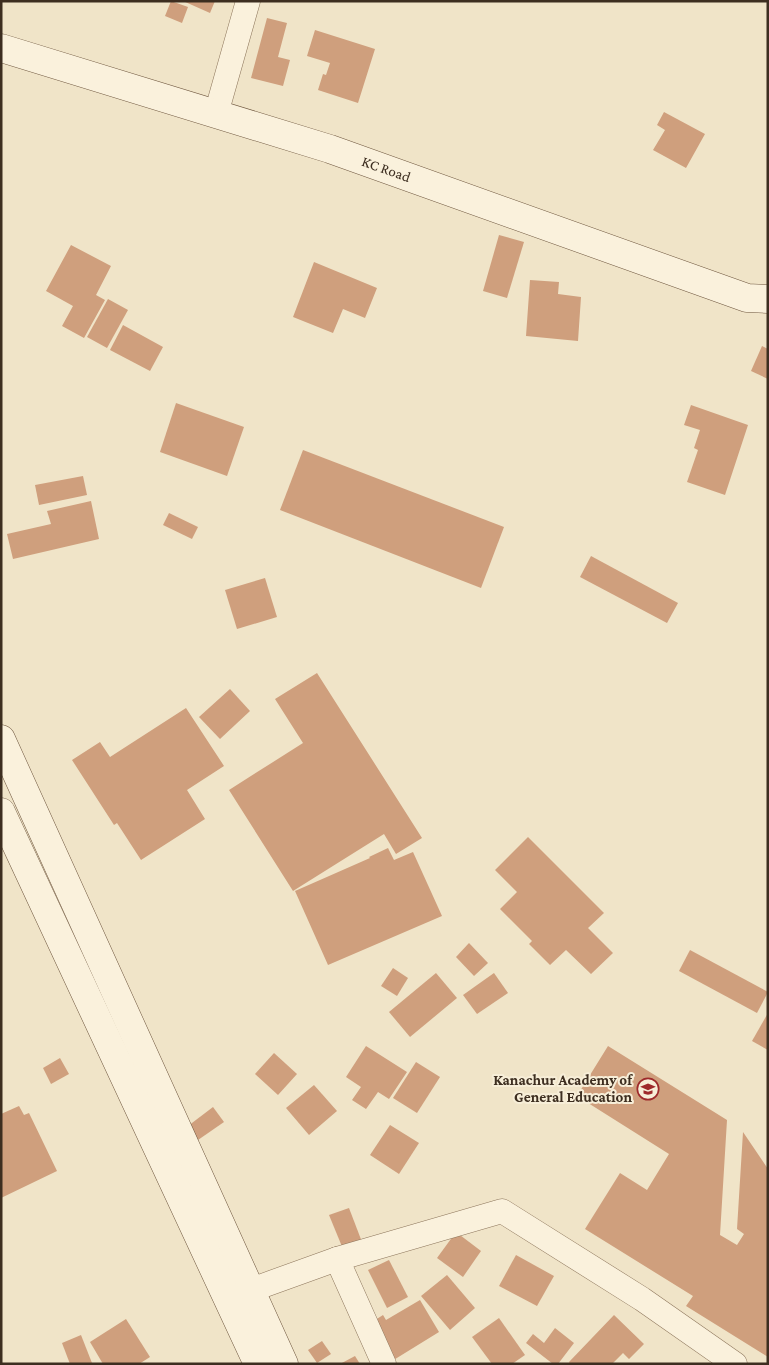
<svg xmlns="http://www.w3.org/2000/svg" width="769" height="1365" viewBox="0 0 769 1365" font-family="'Crimson Pro',serif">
	<rect width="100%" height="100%" fill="#f0e4c8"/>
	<g fill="#cf9f7d">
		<polygon points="171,1 188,7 182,23 165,16"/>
		<polygon points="183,1 215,1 210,13"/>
		<polygon points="267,18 287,23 278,57 290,60 283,86 251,78"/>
		<polygon points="315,30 375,49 358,103 318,90 323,74 326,75 330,63 307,56"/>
		<polygon points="664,112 705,134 686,168 653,150 665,130 657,125"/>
		<polygon points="499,235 524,242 507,298 483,291"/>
		<polygon points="71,245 111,266 96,295 105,300 84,338 62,326 73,306 46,291"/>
		<polygon points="314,262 377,288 365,318 343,309 333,333 293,317"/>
		<polygon points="530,280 559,282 558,294 581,297 578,341 526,336"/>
		<polygon points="108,299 128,310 107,348 87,337"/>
		<polygon points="123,325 163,347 150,371 110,350"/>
		<polygon points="762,346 768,349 768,379 751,371"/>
		<polygon points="176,403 244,427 227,476 160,452"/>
		<polygon points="691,405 748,425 725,495 687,482 698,450 694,448 700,430 684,425"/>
		<polygon points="303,450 504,527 481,588 280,510"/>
		<polygon points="83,476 87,495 39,505 35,485"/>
		<polygon points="91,501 99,539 13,559 7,534 51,524 47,511"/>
		<polygon points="169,513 198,527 192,539 163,525"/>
		<polygon points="591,556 678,603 667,623 580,577"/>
		<polygon points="265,578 277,617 237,629 225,590"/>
		<polygon points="317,673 422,838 396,854 384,834 293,891 229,790 303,743 275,699"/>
		<polygon points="230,689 250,711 220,739 199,717"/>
		<polygon points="186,708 224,766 187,790 205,819 141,860 117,823 114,825 72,760 100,742 110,757"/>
		<polygon points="528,837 604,913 588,928 613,953 591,974 566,950 550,965 529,944 532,941 500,909 517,892 495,870"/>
		<polygon points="388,848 394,860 413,852 442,916 328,965 295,891 370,858 369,857"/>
		<polygon points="469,943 488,963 474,976 456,957"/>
		<polygon points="690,950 768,992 757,1013 679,971"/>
		<polygon points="393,968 408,978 397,996 381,986"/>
		<polygon points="436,973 457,998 410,1037 389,1012"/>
		<polygon points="494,973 508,993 477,1014 463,995"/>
		<polygon points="768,1013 768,1050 752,1041"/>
		<polygon points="366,1046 407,1072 389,1099 378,1092 366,1109 352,1100 361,1087 346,1077"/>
		<polygon points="608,1046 727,1120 720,1235 737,1245 744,1234 737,1229 743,1132 768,1169 768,1357 686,1306 693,1296 585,1229 620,1173 647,1190 669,1154 577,1096"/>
		<polygon points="274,1053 297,1074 278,1095 255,1074"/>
		<polygon points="60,1058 69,1074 51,1084 43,1068"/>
		<polygon points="416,1062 440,1077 417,1113 393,1098"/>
		<polygon points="314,1085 337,1111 309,1135 286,1108"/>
		<polygon points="19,1106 24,1115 29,1113 57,1171 1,1198 1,1114"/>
		<polygon points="213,1107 224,1122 198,1140 188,1126"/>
		<polygon points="390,1125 419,1143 399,1174 370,1155"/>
		<polygon points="349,1208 362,1242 343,1249 329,1215"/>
		<polygon points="456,1232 481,1251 463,1277 437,1258"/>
		<polygon points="516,1255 554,1276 537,1306 499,1286"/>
		<polygon points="389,1260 408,1297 387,1308 368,1270"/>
		<polygon points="447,1275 475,1308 450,1330 421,1296"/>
		<polygon points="420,1300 439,1332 392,1361 369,1324 383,1315 386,1320"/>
		<polygon points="614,1315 644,1344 629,1359 623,1353 612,1364 570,1364 569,1362"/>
		<polygon points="499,1318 525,1355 512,1364 492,1364 472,1337"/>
		<polygon points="126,1319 150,1357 139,1364 103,1364 90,1342"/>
		<polygon points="555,1328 574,1343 558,1364 553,1364 526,1343 533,1334 544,1343"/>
		<polygon points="81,1335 92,1363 70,1364 62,1343"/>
		<polygon points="322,1341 331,1354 317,1363 308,1350"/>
		<polygon points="355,1356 360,1364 340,1364"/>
	</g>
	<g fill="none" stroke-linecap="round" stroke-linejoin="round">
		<g stroke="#8d765c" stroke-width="25">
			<g id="minor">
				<polyline points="216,114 248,1"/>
				<polyline points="337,1259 384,1364"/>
				<polyline points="251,1290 337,1259 502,1211 642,1299 735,1364"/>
			</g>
		</g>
		<g stroke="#6f573f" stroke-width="29">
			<g id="secondary">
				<path id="s1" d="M1,48L330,149L747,298L768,299"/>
				<polyline points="1,739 284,1364"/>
				<polyline points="1,812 258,1364"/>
			</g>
		</g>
		<use href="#minor" stroke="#faf1dc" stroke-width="24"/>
		<use href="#secondary" stroke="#faf1dc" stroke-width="28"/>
	</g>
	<defs>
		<g id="university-ring" transform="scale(1.125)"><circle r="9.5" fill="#f7eed8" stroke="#9e2a2b" stroke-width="1.5"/><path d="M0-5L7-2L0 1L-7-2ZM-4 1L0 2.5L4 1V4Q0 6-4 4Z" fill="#9e2a2b"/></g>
	</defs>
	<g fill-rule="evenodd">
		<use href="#university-ring" x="648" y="1089"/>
	</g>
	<g text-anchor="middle" stroke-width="4" stroke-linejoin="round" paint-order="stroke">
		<g font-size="15" fill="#3d2e20" stroke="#f7eed8">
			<text dy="5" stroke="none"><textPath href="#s1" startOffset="404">KC Road</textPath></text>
		</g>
		<g font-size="15" font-weight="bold" fill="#3d2e20" stroke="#f7eed8" text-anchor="end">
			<text x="632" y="1085">Kanachur Academy of<tspan x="632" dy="17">General Education</tspan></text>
		</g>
	</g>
	<rect width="769" height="1365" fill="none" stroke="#3d2e20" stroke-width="5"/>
</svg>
